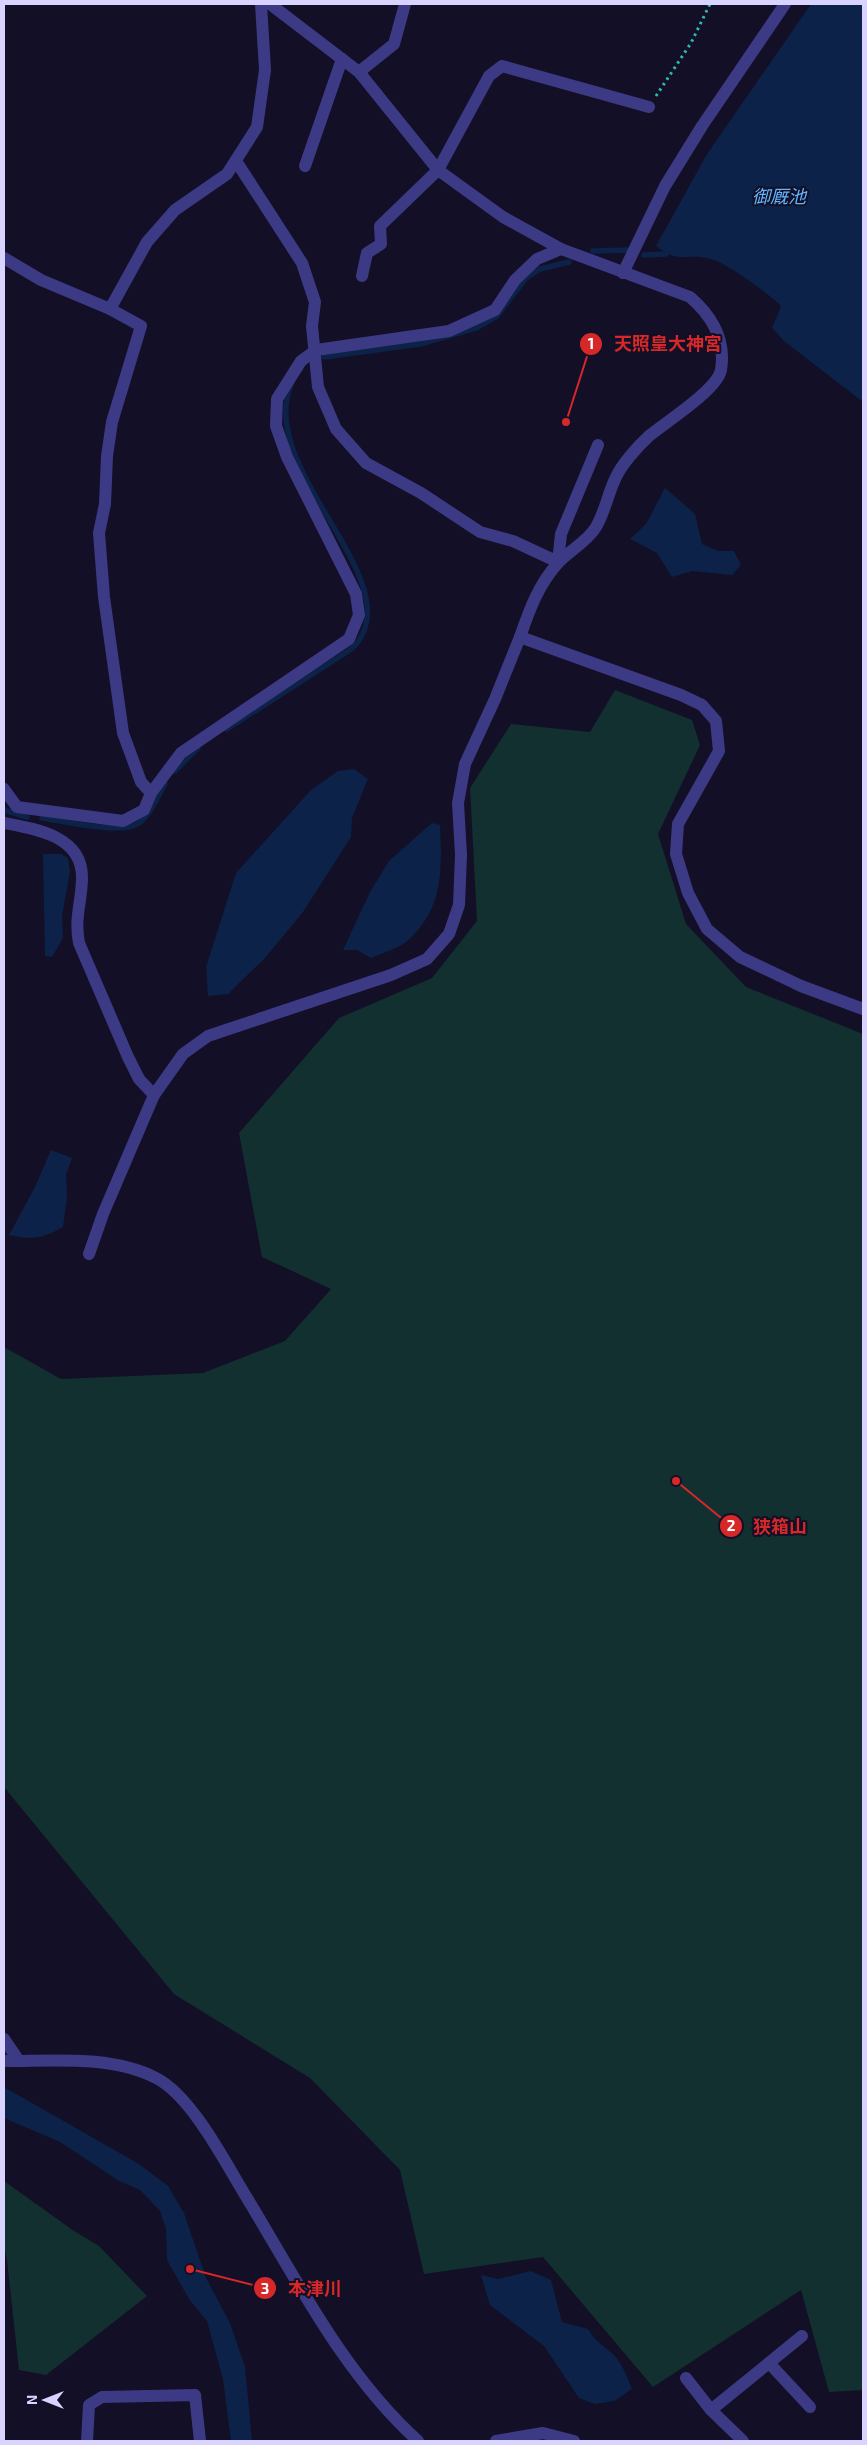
<svg xmlns="http://www.w3.org/2000/svg" width="867" height="2445" viewBox="0 0 867 2445" font-family="'Exo 2','Noto Sans JP',sans-serif">
	<rect width="100%" height="100%" fill="#130f26"/>
	<g fill="#12302f">
		<polygon points="615,690 692,720 700,745 658,834 686,924 746,987 863,1034 863,2390 829,2392 801,2290 653,2387 543,2257 424,2274 400,2170 310,2078 174,1994 4,1787 4,1347 61,1379 203,1373 285,1341 331,1289 262,1257 239,1133 339,1018 432,978 477,921 470,788 511,724 590,732"/>
		<polygon points="4,2181 74,2231 99,2246 147,2296 46,2375 19,2370 7,2260 4,2248"/>
	</g>
	<g fill="#0c2248">
		<path d="M811,4H863V402L784,341L772,328L781,306C765,291 730,265 711,259C687,252 679,265 656,246L707,154Z"/>
		<polygon points="665,488 695,514 702,544 718,551 734,551 741,565 732,575 692,571 672,577 657,553 630,539 646,524"/>
		<polygon points="354,769 368,779 352,818 351,837 303,912 265,958 228,994 208,996 206,967 236,873 311,790 338,771"/>
		<path d="M432,823L440,825C442,869 444,910 406,942C397,949 382,953 371,958L357,950H343L370,892L389,861Z"/>
		<polygon points="43,854 61,854 68,858 70,871 62,916 63,938 52,957 45,956"/>
		<path d="M51,1150L72,1158L66,1175L67,1198L63,1227C42,1239 32,1240 9,1235L36,1185Z"/>
		<polygon points="4,2087 139,2164 168,2186 184,2213 206,2278 230,2323 245,2367 252,2441 231,2441 223,2379 207,2321 189,2299 167,2260 166,2229 160,2211 140,2190 119,2181 60,2142 4,2118"/>
		<path d="M531,2271L551,2280L562,2322L588,2329C597,2343 601,2344 613,2354C622,2363 628,2378 632,2389L614,2401L595,2404L579,2398L544,2346L490,2305L481,2275L498,2279Z"/>
	</g>
	<g fill="none" stroke-linecap="round" stroke-linejoin="round">
		<g stroke="#0c2248" stroke-width="5.5">
			<polyline points="593,251 629,250"/>
			<polyline points="644,255 666,254"/>
			<polyline points="324,357 420,344 476,328 497,316 526,278 540,269 569,262"/>
			<path d="M227,729L342,655C347,652 353,648 357,643C408,579 256,468 291,385"/>
			<polyline points="175,771 198,748"/>
			<polyline points="4,810 27,817"/>
			<path d="M42,818C63,821 121,835 139,823C150,815 158,796 165,784"/>
		</g>
		<polyline stroke="#2fb8b0" stroke-width="3" stroke-dasharray="2.5 4" stroke-linecap="butt" points="656,96 691,43 710,4"/>
		<g stroke="#3d3a85" stroke-width="12">
			<polyline points="359,72 394,44 405,4"/>
			<polyline points="236,161 302,263 315,302 312,326 318,387 336,429 366,463 421,493 480,532 513,541 558,562 561,534 598,445"/>
			<polyline points="305,166 342,59"/>
			<path d="M561,249L690,297C712,316 726,340 721,370C717,390 666,422 649,436C638,446 622,464 616,477C608,493 605,512 596,527C588,541 569,551 558,563C538,585 529,611 520,637L681,695L702,705L716,721L719,751L678,824L676,854L688,893L707,929L740,957L801,986L863,1009"/>
			<polyline points="4,258 41,280 110,309 141,326 112,422 107,456 105,504 99,533 104,597 123,733 141,782 151,793"/>
			<polyline points="623,273 665,186 702,126 785,4"/>
			<polyline points="362,276 367,253 381,244 380,226 438,170 489,76 502,66 649,107"/>
			<polyline points="110,309 147,242 175,210 227,174 257,127 265,70 261,4"/>
			<polyline points="4,789 17,807 123,821 144,810 151,793 181,753 349,639 359,615 356,594 287,457 276,426 277,399 301,361 316,350 449,331 495,310 515,280 537,259 561,249 503,217 438,170 359,72 270,4"/>
			<path d="M4,823C36,829 82,836 82,877C82,902 74,916 79,943L128,1057L139,1079L154,1095"/>
			<polyline points="89,1254 103,1214 154,1095 183,1054 208,1036 391,975 427,959 449,934 459,905 461,855 458,803 465,764 495,699 520,637"/>
			<polyline points="4,2039 19,2061"/>
			<path d="M4,2061C53,2061 111,2055 156,2078C192,2096 226,2164 247,2198C298,2282 344,2374 418,2441"/>
			<polyline points="769,2363 810,2407"/>
			<polyline points="686,2378 711,2410 743,2441"/>
			<polyline points="711,2410 802,2336"/>
			<polyline points="87,2441 89,2405 102,2397 195,2395 200,2441"/>
			<polyline points="496,2441 543,2433 574,2441"/>
		</g>
	</g>
	<g text-anchor="middle" stroke-width="4" stroke-linejoin="round" paint-order="stroke">
		<g font-size="18" font-style="italic" fill="#62b6ff" stroke="#130f26">
			<text x="779" y="203">御厩池</text>
		</g>
	</g>
	<path fill="none" stroke="#d62828" stroke-width="2" d="M566 422L591 344M676 1481L731 1526M190 2269L265 2288"/>
	<g fill="#d62828" stroke="#130f26" stroke-width="2">
		<circle cx="566" cy="422" r="5"/>
		<circle cx="676" cy="1481" r="5"/>
		<circle cx="190" cy="2269" r="5"/>
		<circle cx="591" cy="344" r="12"/>
		<circle cx="731" cy="1526" r="12"/>
		<circle cx="265" cy="2288" r="12"/>
	</g>
	<g font-size="15" text-anchor="middle" font-weight="bold" fill="#fff">
		<text x="591" y="349">1</text>
		<text x="731" y="1531">2</text>
		<text x="265" y="2294">3</text>
	</g>
	<g font-size="18" text-anchor="middle" font-weight="bold" fill="#d62828" stroke="#130f26" stroke-width="4" stroke-linejoin="round" paint-order="stroke">
		<text x="668" y="350">天照皇大神宮</text>
		<text x="780" y="1533">狭箱山</text>
		<text x="315" y="2295">本津川</text>
	</g>
	<rect width="867" height="2445" fill="none" stroke="#d9d4ff" stroke-width="10"/>
	<g transform="translate(45 2400) rotate(270)" stroke="#130f26" stroke-width="4" paint-order="stroke">
	<path d="M0-4L9 19L0 12L-9 19Z" fill="#d9d4ff"/>
	<text y="-8" font-size="14" font-weight="bold" text-anchor="middle" fill="#d9d4ff">N</text>
	</g>
</svg>
